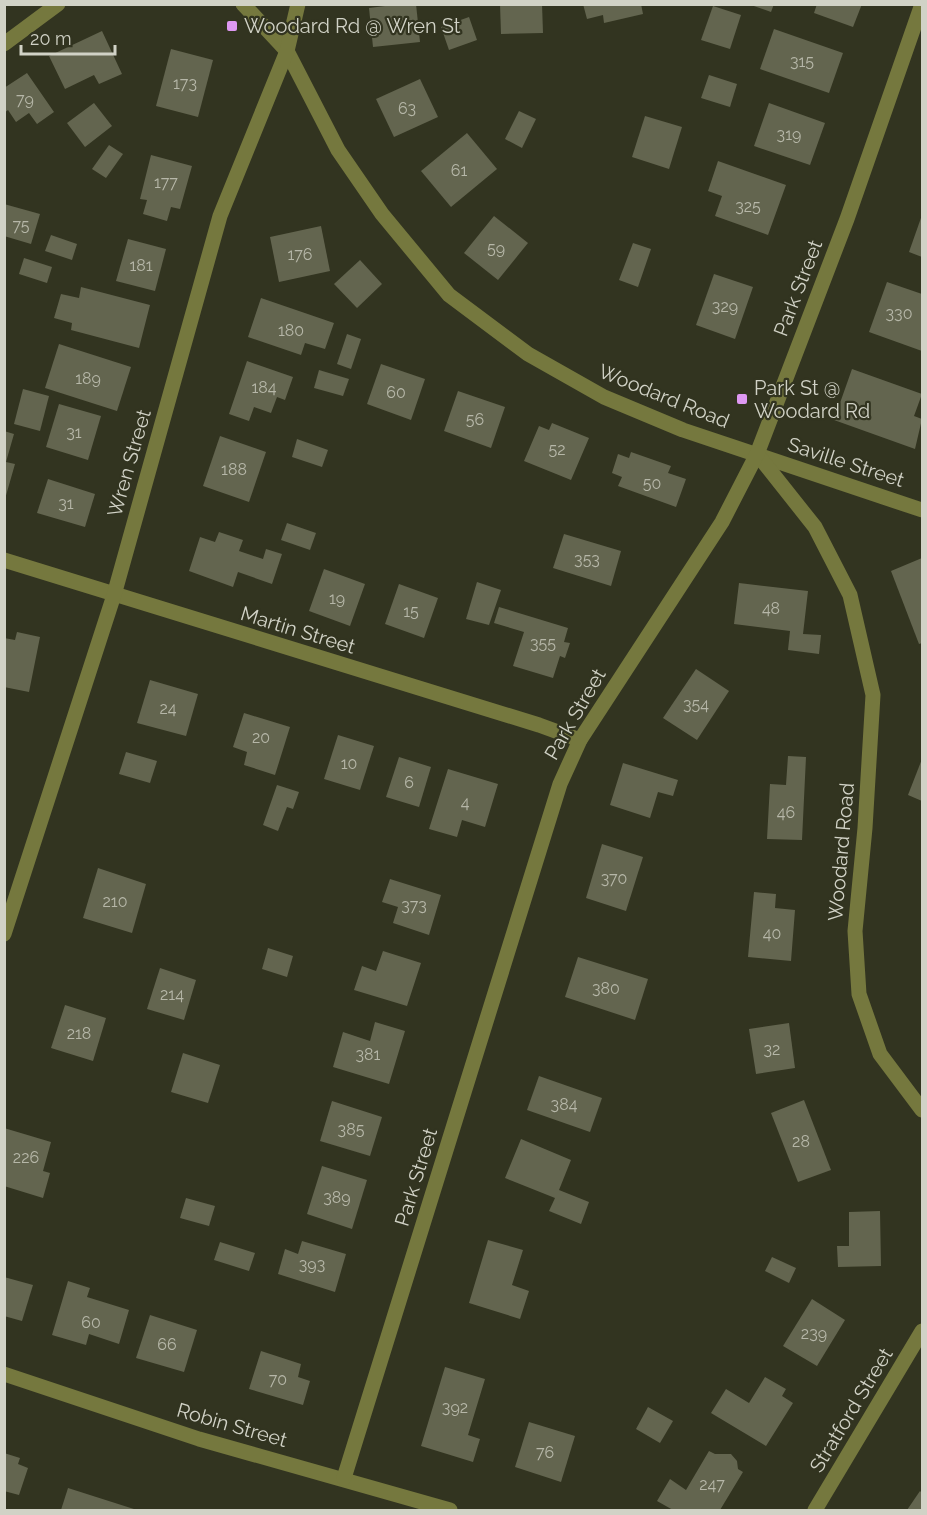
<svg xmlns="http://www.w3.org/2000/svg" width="927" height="1515" viewBox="0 0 927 1515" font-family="Raleway,sans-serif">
	<rect width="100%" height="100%" fill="#323420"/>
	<g fill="#63654f">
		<polygon points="401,4 416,4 420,42 373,47 369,8"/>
		<polygon points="500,4 542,4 543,33 501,34"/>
		<polygon points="583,4 641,4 643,14 604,23 603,15 587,19"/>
		<polygon points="748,4 774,4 771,12"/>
		<polygon points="817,4 862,4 853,27 814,13"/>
		<polygon points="713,6 741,15 730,49 701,40"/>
		<polygon points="469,17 477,40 449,50 441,27"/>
		<polygon points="774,29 843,53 829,93 760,69"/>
		<polygon points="102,31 122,74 99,84 94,75 65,89 49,56"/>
		<polygon points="171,49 213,60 198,117 156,106"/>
		<polygon points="27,73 54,112 37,124 29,113 16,122 8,110 4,113 4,88"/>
		<polygon points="709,75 737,84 730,107 701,98"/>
		<polygon points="420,79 438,117 394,137 376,99"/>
		<polygon points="94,103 112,126 85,147 67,123"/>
		<polygon points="769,103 825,123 810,165 754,146"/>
		<polygon points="519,111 536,119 522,148 505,139"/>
		<polygon points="645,116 682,127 669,169 632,157"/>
		<polygon points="467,133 497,169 451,207 421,171"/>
		<polygon points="109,145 123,154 106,178 92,169"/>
		<polygon points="151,155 192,166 180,209 171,207 167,221 143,214 147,200 140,199"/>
		<polygon points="718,161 786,185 768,235 715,216 722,196 708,191"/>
		<polygon points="4,204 40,214 31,244 4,236"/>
		<polygon points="922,215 922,257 909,252"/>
		<polygon points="494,216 528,243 498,280 464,253"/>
		<polygon points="321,226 330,271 279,282 270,237"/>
		<polygon points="51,235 77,244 72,260 45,251"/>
		<polygon points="128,239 166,249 155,291 116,281"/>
		<polygon points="633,243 651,249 638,287 619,280"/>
		<polygon points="24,258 52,267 47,283 19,274"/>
		<polygon points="360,260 382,284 357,308 334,284"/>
		<polygon points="714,274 753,287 735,339 696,325"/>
		<polygon points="887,282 922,294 922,351 869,332"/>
		<polygon points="81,287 150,305 139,348 71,330 72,323 54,318 61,294 79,298"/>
		<polygon points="261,298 334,323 325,349 305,343 301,355 248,337"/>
		<polygon points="347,334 361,339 351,369 337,364"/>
		<polygon points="59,344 131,367 117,411 45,388"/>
		<polygon points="247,361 293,377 285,400 277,397 271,413 254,407 249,421 229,414"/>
		<polygon points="381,364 425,379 411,420 367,404"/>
		<polygon points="852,369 922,394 914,416 922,419 915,449 834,420"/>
		<polygon points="319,370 349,379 343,396 314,388"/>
		<polygon points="23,389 49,396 40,431 14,424"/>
		<polygon points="458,391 505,407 491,448 444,431"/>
		<polygon points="59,404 101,416 88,460 46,447"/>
		<polygon points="552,423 589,438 571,480 524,461 539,426 549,430"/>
		<polygon points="4,431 14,434 6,462 15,464 5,499"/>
		<polygon points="220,436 266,452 249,502 203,486"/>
		<polygon points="297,439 328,450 322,467 292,457"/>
		<polygon points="631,452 671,466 668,473 686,479 676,507 618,486 622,477 612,473 618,454 629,458"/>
		<polygon points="48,479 95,494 85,527 37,513"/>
		<polygon points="287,523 316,533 310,550 281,540"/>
		<polygon points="219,532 243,540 239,551 263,559 266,549 282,554 272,584 238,572 233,587 189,571 200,537 215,542"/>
		<polygon points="564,534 621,551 611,586 553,568"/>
		<polygon points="922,558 922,643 919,644 891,571"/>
		<polygon points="324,569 365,584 350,626 309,611"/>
		<polygon points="477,582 501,590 489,625 466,619"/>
		<polygon points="739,583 808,591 803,634 821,635 819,654 788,650 790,631 734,624"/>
		<polygon points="399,584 438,598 424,638 385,624"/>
		<polygon points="499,607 568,628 564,642 570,643 565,658 560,656 553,678 513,666 524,632 494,623"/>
		<polygon points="17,632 40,637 29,692 4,687 4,638 15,640"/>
		<polygon points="696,669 729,691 697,740 663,718"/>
		<polygon points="150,680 198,694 186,736 137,723"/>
		<polygon points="244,713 290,727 275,775 244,765 247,752 233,747"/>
		<polygon points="338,735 374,746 360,790 324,779"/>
		<polygon points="126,752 157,761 150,783 119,774"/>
		<polygon points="788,756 806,757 802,840 767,839 770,784 786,785"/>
		<polygon points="399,757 431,767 419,807 386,797"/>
		<polygon points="922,759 922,801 908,795"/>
		<polygon points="623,763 678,780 673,796 658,792 650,818 610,805"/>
		<polygon points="448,769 498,784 485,827 462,820 457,837 429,829"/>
		<polygon points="277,785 299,792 293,809 287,807 278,831 263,825"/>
		<polygon points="602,844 643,857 626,911 586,898"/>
		<polygon points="98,868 146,884 132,933 83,918"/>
		<polygon points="390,879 441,895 429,935 393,923 398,907 382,902"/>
		<polygon points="754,892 776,894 775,908 795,910 791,961 748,957"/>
		<polygon points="268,948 293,956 287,977 262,969"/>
		<polygon points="383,951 421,963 407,1006 354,990 362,966 376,971"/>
		<polygon points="578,957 648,979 635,1020 565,997"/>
		<polygon points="160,968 196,980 184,1020 147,1009"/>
		<polygon points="65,1005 106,1018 93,1061 51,1048"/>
		<polygon points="375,1022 405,1031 389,1084 333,1067 343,1032 370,1041"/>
		<polygon points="789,1023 795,1068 756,1074 749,1029"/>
		<polygon points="183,1053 220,1065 208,1103 171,1092"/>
		<polygon points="539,1076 602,1098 590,1132 527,1110"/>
		<polygon points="804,1100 831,1170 798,1182 771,1113"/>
		<polygon points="332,1101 382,1117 370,1156 320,1141"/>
		<polygon points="4,1128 51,1142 43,1171 50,1173 43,1198 4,1186"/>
		<polygon points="521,1139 571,1160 559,1190 589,1202 581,1224 549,1211 555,1198 505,1178"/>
		<polygon points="322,1166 367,1180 352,1229 307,1214"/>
		<polygon points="186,1198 215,1206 209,1226 180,1218"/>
		<polygon points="880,1211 881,1266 838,1267 837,1246 849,1246 849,1212"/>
		<polygon points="488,1240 523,1250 512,1285 529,1291 520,1319 469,1303"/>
		<polygon points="302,1241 346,1254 335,1292 278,1274 285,1249 298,1254"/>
		<polygon points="220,1242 255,1253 249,1271 214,1260"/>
		<polygon points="772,1257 796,1268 789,1283 765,1271"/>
		<polygon points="4,1277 33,1285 22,1321 4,1316"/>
		<polygon points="68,1281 90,1288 87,1297 129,1310 119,1344 89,1334 86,1345 52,1335"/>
		<polygon points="812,1299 845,1320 817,1366 783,1346"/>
		<polygon points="150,1315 197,1330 184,1372 136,1358"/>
		<polygon points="261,1351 301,1364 298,1377 310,1381 303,1405 249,1389"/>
		<polygon points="445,1367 485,1379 468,1435 480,1439 473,1462 421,1446"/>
		<polygon points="765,1377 786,1389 782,1396 793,1403 766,1446 711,1413 726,1389 749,1403"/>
		<polygon points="648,1407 673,1421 660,1443 636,1429"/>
		<polygon points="529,1422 575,1436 561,1482 515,1467"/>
		<polygon points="709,1451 715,1454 731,1454 737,1461 738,1469 743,1472 720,1510 673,1510 657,1501 670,1479 686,1490"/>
		<polygon points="4,1453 20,1458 18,1464 28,1468 19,1495 4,1491"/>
		<polygon points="68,1488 137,1510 61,1510"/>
		<polygon points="920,1491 922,1493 922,1510 907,1510"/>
	</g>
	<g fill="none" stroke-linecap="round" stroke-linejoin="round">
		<g stroke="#75783e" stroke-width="15">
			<polyline points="243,4 287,51 338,150 382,214 449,295 528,354 604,397 683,430 922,510"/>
			<polyline points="4,44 58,4"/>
			<polyline points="757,454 815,527 850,595 873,695 865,828 855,931 859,994 880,1054 922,1110"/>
			<polyline points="4,560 539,725 580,740"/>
			<polyline points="4,934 114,595 220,216 287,51 298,4"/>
			<polyline points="4,1374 199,1439 450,1510"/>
			<polyline points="344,1478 560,784 580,740 722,522 757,454 847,219 922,4"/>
			<polyline points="815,1510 922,1331"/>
		</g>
	</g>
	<g fill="#de98f2" stroke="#323420" stroke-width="2">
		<rect x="226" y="20" width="12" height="12" rx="3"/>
		<rect x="736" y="393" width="12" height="12" rx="3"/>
	</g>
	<g text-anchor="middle" stroke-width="4.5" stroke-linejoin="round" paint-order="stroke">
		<g font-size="16" fill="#b6b7a8">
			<text x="802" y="67">315</text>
			<text x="185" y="89">173</text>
			<text x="25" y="105">79</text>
			<text x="407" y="114">63</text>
			<text x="789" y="140">319</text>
			<text x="459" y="176">61</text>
			<text x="166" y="188">177</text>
			<text x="748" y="212">325</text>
			<text x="21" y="231">75</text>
			<text x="496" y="254">59</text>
			<text x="300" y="260">176</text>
			<text x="141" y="271">181</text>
			<text x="725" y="312">329</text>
			<text x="899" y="319">330</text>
			<text x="291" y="336">180</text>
			<text x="88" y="384">189</text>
			<text x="264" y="393">184</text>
			<text x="396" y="398">60</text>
			<text x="475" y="425">56</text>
			<text x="74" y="438">31</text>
			<text x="557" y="455">52</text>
			<text x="234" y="475">188</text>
			<text x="652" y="489">50</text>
			<text x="66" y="509">31</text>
			<text x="587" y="565">353</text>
			<text x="337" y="604">19</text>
			<text x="771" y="614">48</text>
			<text x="411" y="617">15</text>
			<text x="543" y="649">355</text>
			<text x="696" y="710">354</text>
			<text x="168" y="714">24</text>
			<text x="261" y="743">20</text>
			<text x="349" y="769">10</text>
			<text x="409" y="788">6</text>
			<text x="465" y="808">4</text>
			<text x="786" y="818">46</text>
			<text x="614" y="884">370</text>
			<text x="115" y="907">210</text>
			<text x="414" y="911">373</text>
			<text x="772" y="939">40</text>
			<text x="606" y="994">380</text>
			<text x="172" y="1000">214</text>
			<text x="79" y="1039">218</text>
			<text x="772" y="1055">32</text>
			<text x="368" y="1060">381</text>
			<text x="564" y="1110">384</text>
			<text x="351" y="1135">385</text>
			<text x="801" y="1147">28</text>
			<text x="26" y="1163">226</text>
			<text x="337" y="1203">389</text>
			<text x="312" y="1270">393</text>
			<text x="91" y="1328">60</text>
			<text x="814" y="1339">239</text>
			<text x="167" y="1350">66</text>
			<text x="278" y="1385">70</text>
			<text x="455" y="1413">392</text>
			<text x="545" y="1458">76</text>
			<text x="712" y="1490">247</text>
		</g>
		<g font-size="20" fill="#d1d2c6" stroke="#323420" text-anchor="start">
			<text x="244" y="33">Woodard Rd @ Wren St</text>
			<text x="754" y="395">Park St @<tspan x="754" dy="23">Woodard Rd</tspan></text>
		</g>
		<g font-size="20" fill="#d1d2c6" stroke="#323420">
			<text transform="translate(798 288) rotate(-69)" y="7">Park Street</text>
			<text transform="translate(664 396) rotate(22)" y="7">Woodard Road</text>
			<text transform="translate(846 462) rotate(18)" y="7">Saville Street</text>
			<text transform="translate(129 463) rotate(-74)" y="7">Wren Street</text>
			<text transform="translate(298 630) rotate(17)" y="7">Martin Street</text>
			<text transform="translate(575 714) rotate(-60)" y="7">Park Street</text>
			<text transform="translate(841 852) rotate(-85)" y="7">Woodard Road</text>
			<text transform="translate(416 1177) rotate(-73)" y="7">Park Street</text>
			<text transform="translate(851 1410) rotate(-59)" y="7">Stratford Street</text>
			<text transform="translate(232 1425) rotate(16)" y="7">Robin Street</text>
		</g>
	</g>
	<rect width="927" height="1515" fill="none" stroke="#d1d2c6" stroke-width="12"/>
	<path d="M21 45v9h94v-9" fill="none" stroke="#d1d2c6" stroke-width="3"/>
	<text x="30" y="45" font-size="18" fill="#d1d2c6" stroke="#323420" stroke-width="4.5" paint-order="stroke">20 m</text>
</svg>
